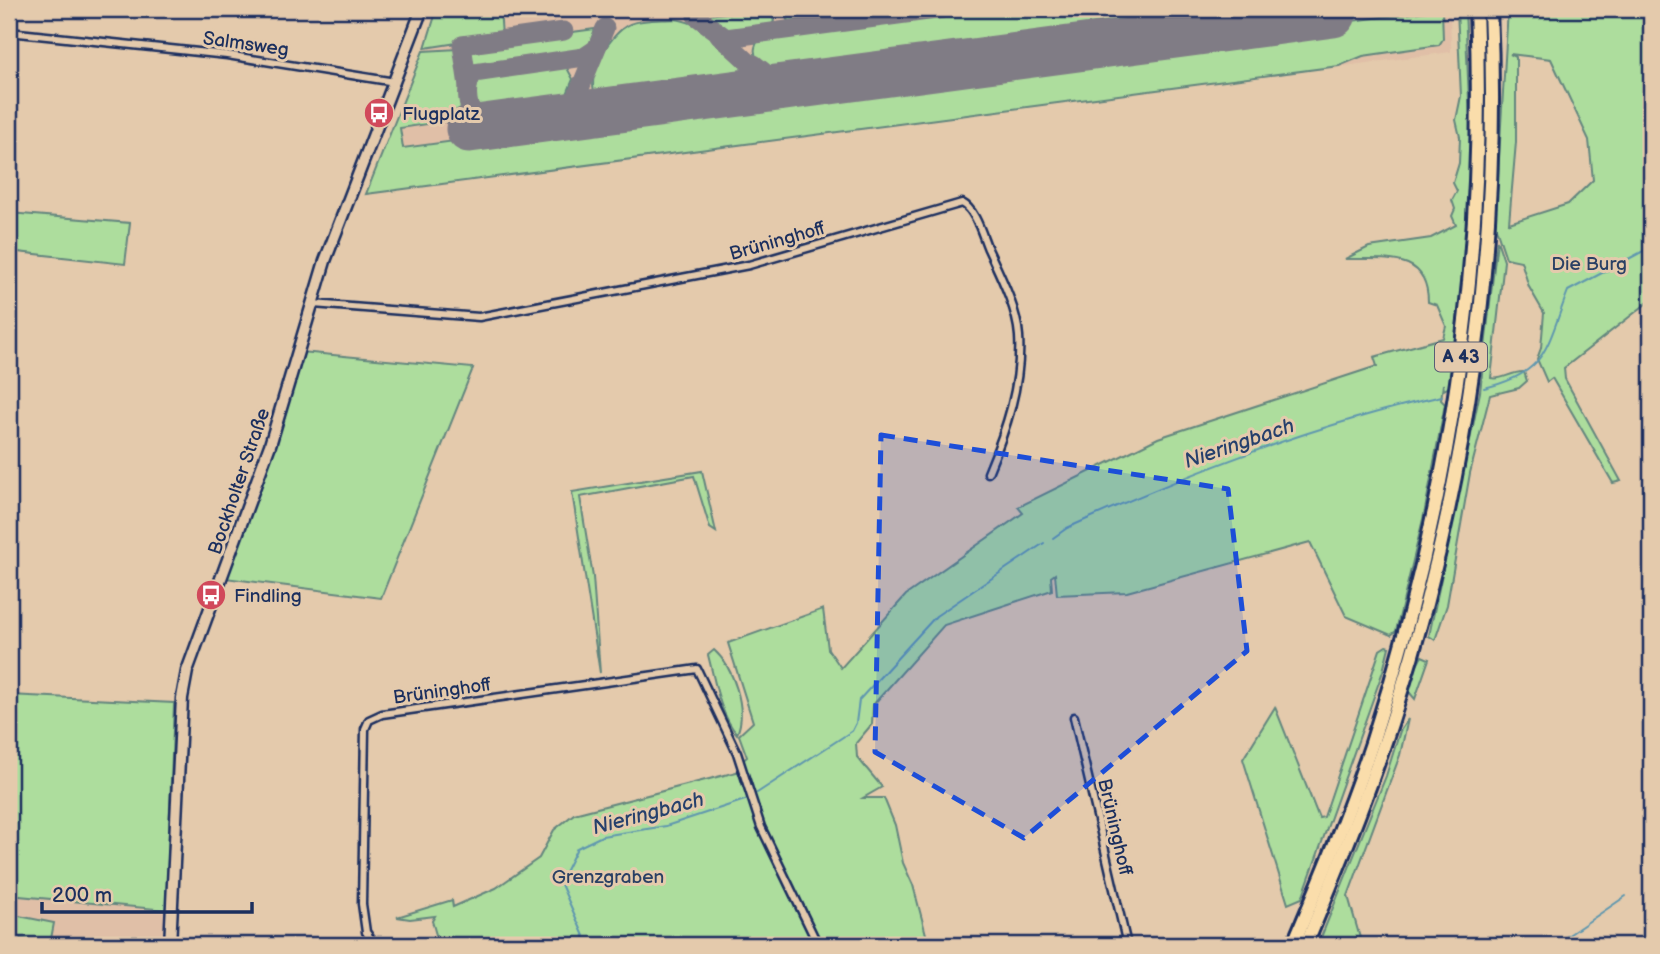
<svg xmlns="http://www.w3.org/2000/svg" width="1660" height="954" viewBox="0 0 1660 954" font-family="'Balsamiq Sans',sans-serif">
	<rect width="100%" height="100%" fill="#e4caac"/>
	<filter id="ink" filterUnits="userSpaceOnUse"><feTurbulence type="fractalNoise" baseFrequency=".0143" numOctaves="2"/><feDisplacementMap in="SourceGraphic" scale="14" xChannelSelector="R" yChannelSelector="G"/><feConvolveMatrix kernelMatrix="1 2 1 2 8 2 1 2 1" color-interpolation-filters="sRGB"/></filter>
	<g filter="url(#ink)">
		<g fill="#e0bfa7">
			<polygon points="437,9 1450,9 1451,52 366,194 423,51"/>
			<polygon points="9,895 166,910 161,945 9,945"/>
		</g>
		<g fill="#addd9d" stroke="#64867e" stroke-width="2" fill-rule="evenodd">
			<polygon points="437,9 500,9 502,36 425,48"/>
			<polygon points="769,9 774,21 770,27 724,33 704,18 706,15"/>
			<polygon points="784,9 913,9 796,24 787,20"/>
			<path d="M972,9H1293L781,77C763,74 743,50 763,37Z"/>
			<polygon points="1442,9 1443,39 1439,45 1363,56 1339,66 366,194 423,51 458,49 468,118 400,128 403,148"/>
			<path d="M1457,9H1465L1471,147L1465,247L1454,356L1446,349L1445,367L1449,356L1453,361L1449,387L1444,390L1443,384L1441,400L1445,404L1424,515L1396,631L1391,635L1346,616L1310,542L1127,592L1057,595L1055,574L1051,577L1052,590L944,625L873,705L872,724L856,743L857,757L882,787L863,798H884L895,825L903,863L913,885L928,942L932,945H439L432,921L435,916L410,919L397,917L452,900L453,907L496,888L539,858L554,830L574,814L744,770L741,762L747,757L739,735L753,722L728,643L823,609L828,649L841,668L906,595L1023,513L1018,507L1158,438L1377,366L1374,357L1443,338L1446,326L1437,305L1428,302C1428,251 1384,260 1345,259L1369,247L1431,238L1456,225L1452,216L1455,209L1452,200L1457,191L1453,183L1459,163L1460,137L1456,120L1461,96Z"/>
			<path d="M1508,9H1651V300L1564,368L1565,379L1621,481L1613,483L1552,378L1547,382L1537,359L1541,348L1544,313L1529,287L1521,261L1506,258L1495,225ZM1510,54L1551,59L1589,140L1593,180L1568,204L1509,223L1516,142V57Z"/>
			<path d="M674,19C697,21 740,47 743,70L739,81L607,100L595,94C586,74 610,33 630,24C642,19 661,20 674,19Z"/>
			<polygon points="595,29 588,48 581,53 473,67 469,64 469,46"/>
			<polygon points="555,65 567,68 573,79 563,104 491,115 475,107 472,89 481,75"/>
			<polygon points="9,213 130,223 125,264 9,251"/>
			<path d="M1497,240L1504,261L1491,378C1503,381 1511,371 1524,372L1527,381L1519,388L1490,395L1470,473L1447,605L1435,640L1429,636L1480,392Z"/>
			<polygon points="301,352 473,368 381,598 225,578"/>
			<polygon points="702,471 716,532 710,528 694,476 580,497 593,577 600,673 572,492"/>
			<polygon points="1386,646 1389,647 1383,671 1302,898 1288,904 1243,759 1275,707 1319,818 1324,817 1380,650"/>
			<path d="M714,650C733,667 748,709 737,734C719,713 715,681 708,655Z"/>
			<polygon points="1422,656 1429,659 1415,699 1409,692 1415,669"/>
			<polygon points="9,695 174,703 166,910 9,895"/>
			<polygon points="1408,719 1400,755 1348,896 1362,945 1318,945 1386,776 1400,731"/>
			<polygon points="9,914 54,923 50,944 9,936"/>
		</g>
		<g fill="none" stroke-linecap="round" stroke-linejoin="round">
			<g stroke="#5f97af" stroke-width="2">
				<path d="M1484,388C1548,373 1546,347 1568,291L1651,247"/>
				<path d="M1053,538L1067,528C1187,474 1312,425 1442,396"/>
				<polyline points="757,793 852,731 856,723 859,700 936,616 1044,543"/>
				<polyline points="588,945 560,882 577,848 602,836 666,826 748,799"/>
				<polyline points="1554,945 1626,896"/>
			</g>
			<g stroke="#807c85" stroke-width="19">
				<polyline points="696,16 726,38 943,9"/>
				<polyline points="1312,17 1324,9"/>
				<polyline points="719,35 757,70 756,84 743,91"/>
				<polyline points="754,64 778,83 788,85"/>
				<polyline points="468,86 462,45 564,31"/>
				<polyline points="579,90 582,105 593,111 601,111"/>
				<polyline points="559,117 572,108 605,28"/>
				<path d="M495,126L480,124C467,114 463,86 474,73L584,57L596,49"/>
			</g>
			<polyline stroke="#807c85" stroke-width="47" points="469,129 1333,14"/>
			<g stroke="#1b2f5e" stroke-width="11">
				<g id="street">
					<polyline points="9,32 227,55 395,82"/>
					<path d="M313,304L479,317L749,265L962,203C976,210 982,235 988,249C1000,275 1017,308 1019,336C1022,384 1006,430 988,473"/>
					<polyline points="1074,717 1127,945"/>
					<polyline points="375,945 366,932 362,904 365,729 369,720 382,714 697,669 737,753 761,827 818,945"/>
				</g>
			</g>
			<g stroke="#1b2f5e" stroke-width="15">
				<polyline id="secondary" points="170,945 182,698 187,671 270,445 325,261 422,9"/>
			</g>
			<g stroke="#1b2f5e" stroke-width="18">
				<g id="highway">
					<path d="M1293,945C1321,879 1349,812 1372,743C1449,506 1487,258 1476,9"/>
					<path d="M1306,945C1338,867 1371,789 1396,708C1467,484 1501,244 1490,9"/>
				</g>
			</g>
			<use href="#street" stroke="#e4caac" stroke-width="6"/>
			<use href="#secondary" stroke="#e4caac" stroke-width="10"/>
			<use href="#highway" stroke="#faddab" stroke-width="12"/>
		</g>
	</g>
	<path fill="#1d4ed8" fill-opacity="0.2" stroke="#1d4ed8" stroke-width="5" stroke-dasharray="14 9" stroke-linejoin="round" d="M881,435L1228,489L1247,651L1024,838L875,752Z"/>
	<defs>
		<g id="bus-disc" transform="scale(1.575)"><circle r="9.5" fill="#d1495b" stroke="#e4caac"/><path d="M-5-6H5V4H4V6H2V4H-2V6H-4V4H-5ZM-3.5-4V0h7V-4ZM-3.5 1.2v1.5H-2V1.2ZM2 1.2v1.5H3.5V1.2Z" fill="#fff"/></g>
	</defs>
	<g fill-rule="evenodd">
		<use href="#bus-disc" x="379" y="113"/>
		<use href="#bus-disc" x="211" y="595"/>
	</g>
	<g text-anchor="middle" stroke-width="6" stroke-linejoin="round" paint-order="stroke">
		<rect fill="#e4caac" stroke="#575e75" stroke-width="2" x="1435" y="342.5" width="52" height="29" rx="5"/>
		<g font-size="18" font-weight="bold" fill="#1b2f5e">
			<text x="1461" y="363">A 43</text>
		</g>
		<g font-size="19" fill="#1b2f5e" stroke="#e4caac">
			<text transform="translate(246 43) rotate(8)" y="7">Salmsweg</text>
			<text transform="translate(777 240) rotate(-16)" y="7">Brüninghoff</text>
			<text transform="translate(238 481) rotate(-71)" y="7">Bockholter Straße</text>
			<text transform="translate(442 690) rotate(-8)" y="7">Brüninghoff</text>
			<text transform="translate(1116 827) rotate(77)" y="7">Brüninghoff</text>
		</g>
		<g font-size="19" fill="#1b2f5e" stroke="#e4caac" text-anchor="start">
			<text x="402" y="120">Flugplatz</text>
			<text x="234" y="602">Findling</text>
		</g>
		<g font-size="19" fill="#2a4064" stroke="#e4caac">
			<text x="1589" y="270">Die Burg</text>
			<text x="608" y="883">Grenzgraben</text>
		</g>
		<g font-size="21" font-style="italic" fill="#26406c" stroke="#e4caac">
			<text transform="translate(1239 443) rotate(-19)" y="7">Nieringbach</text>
			<text transform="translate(648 813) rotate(-15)" y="7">Nieringbach</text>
		</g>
	</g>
	<rect width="1660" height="954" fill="none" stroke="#e4caac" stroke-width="35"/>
	<rect x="18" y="18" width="1625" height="919" fill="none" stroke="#1b2f5e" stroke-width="2.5" filter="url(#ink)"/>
	<path d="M42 902v10h210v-10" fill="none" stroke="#1b2f5e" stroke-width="3.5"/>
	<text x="52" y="902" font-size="21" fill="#1b2f5e" stroke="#e4caac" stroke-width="5" paint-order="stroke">200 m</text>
</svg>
